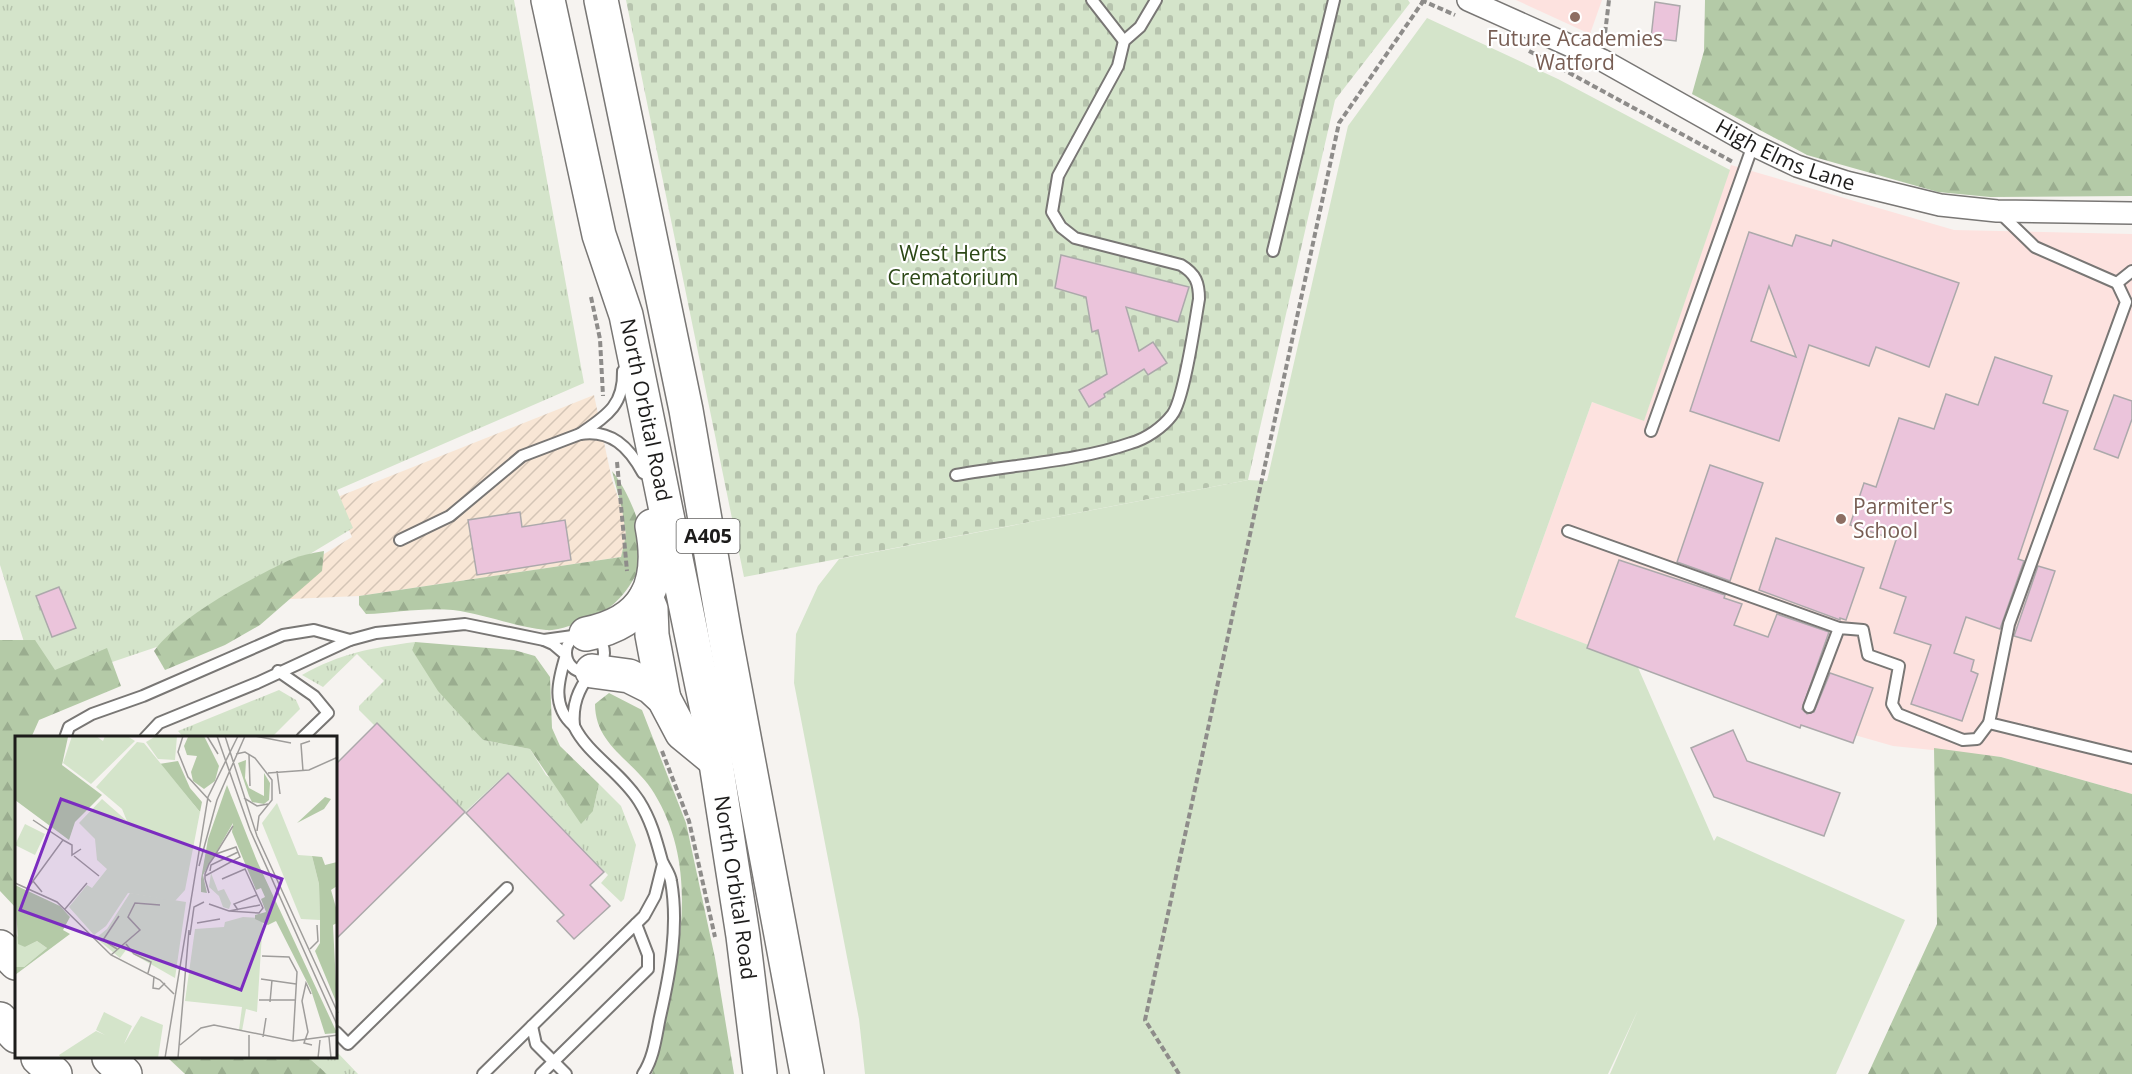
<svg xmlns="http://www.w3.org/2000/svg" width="2132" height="1074" viewBox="0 0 2132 1074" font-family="'Open Sans',sans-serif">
	<defs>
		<pattern id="industrial-furrows" width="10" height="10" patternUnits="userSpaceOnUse" patternTransform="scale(1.5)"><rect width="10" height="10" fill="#f8e6d5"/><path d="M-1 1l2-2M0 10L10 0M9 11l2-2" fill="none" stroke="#d4c5b6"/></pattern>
		<pattern id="grass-tufts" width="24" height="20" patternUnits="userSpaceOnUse" patternTransform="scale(1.5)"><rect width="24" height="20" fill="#d4e4ca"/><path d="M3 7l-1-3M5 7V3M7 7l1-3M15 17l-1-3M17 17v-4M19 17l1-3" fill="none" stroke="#b6c3ad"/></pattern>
		<pattern id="forest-firs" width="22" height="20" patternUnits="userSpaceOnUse" patternTransform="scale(1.5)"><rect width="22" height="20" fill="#b4caa7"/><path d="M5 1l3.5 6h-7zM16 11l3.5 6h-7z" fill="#9aad8f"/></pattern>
		<pattern id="cemetery-stones" width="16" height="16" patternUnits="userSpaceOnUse" patternTransform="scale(1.5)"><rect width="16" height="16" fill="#d4e4ca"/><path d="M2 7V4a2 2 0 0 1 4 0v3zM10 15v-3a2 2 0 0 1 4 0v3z" fill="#b6c3ad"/></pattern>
	</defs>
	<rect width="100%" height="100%" fill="#f6f3f0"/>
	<polygon fill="url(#industrial-furrows)" points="594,395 612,480 622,509 626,535 621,557 359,596 290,599 283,579 352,537 335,498"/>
	<g fill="#fde2df">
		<polygon points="1516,0 1602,0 1590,34"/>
		<polygon points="1731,165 1954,230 2132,234 2132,794 2001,757 1893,746 1729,699 1515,617 1592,402 1644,420"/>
	</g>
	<g fill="url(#grass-tufts)">
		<polygon points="0,0 514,0 584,383 337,490 353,528 285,569 210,629 38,687 0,565"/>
		<path d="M415,642L412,650L483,740L530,749L546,775L593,811L599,784L621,806L636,845L624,899L621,902L601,883L608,875L508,772L465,812L378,724L375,726L359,710V706L384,681L357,654L323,687L302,675C341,653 371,648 415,642Z"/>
		<polygon points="279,690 296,700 300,709 271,738 184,738 178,731"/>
		<polygon points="336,1051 358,1074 327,1074 309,1058 336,1058"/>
	</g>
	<g fill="url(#forest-firs)">
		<polygon points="1705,0 2132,0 2132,196 1990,197 1938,192 1807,155 1692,94 1704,51"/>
		<path d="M612,471C628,490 650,539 641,564C627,597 607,615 573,625C565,627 555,631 546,630C515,627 485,614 453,610C425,607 394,613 366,614L359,605V596L621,557L626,535L622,509Z"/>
		<path d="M324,551L322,571L260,625L225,645L165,670L154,651C177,618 255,576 292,559C302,555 313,553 324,551Z"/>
		<polygon points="0,640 35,640 55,670 107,648 121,686 39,720 31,738 16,738 16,908 0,891"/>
		<polygon points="415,642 514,650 535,656 550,677 552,728 560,746 599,784 593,811 581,824 530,749 483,740 438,691 412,650"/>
		<path d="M609,693L642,710L686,823L715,958L734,1074H652C672,983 707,880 654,793C634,760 595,746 595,704Z"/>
		<polygon points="1934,748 2001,757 2132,794 2132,1074 1868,1074 1937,924"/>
		<polygon points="168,1058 309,1058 327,1074 185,1074"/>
	</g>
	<polygon fill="url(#cemetery-stones)" points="626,0 1408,0 1410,3 1335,100 1248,480 744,577"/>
	<polygon fill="#d4e4ca" points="1427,18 1558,79 1730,170 1644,421 1592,402 1515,617 1636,663 1714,841 1717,836 1905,920 1836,1074 1610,1074 1638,1010 1608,1074 865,1074 859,1019 794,683 796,634 818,586 839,559 1248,480 1267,481 1348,126"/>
	<g fill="#ebc4db" stroke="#aca9ab" stroke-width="1.5" fill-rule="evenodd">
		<polygon points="1655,2 1680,6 1676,41 1651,38"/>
		<path d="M1749,232L1792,246L1796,235L1831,246L1833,240L1959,283L1929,367L1876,347L1869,366L1809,345L1779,441L1690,411ZM1769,286L1796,357L1751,341Z"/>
		<polygon points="1061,255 1189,287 1178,322 1126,307 1139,351 1153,342 1167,363 1148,375 1144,369 1104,394 1105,397 1089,407 1079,390 1107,374 1098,330 1092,332 1086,297 1055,288"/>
		<polygon points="1995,357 2052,376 2043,403 2068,411 2018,559 2024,561 2000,629 1966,617 1954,653 1974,660 1971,671 1978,674 1962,721 1911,704 1931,645 1894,633 1906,597 1880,588 1896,540 1850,525 1864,483 1876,487 1899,418 1934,429 1946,394 1978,405"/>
		<polygon points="2114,395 2132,401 2132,419 2118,458 2094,449"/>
		<polygon points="1710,465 1763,483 1730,581 1677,562"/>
		<polygon points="520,512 522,527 565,520 571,560 477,575 468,520"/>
		<polygon points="1776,538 1864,568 1846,620 1840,618 1840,620 1759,590"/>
		<polygon points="1619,560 1725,595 1724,598 1742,604 1734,625 1768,637 1777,614 1829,632 1802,709 1807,714 1814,712 1830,673 1873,688 1853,743 1801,725 1800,728 1587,648"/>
		<polygon points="2038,566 2055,571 2031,641 2014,636"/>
		<polygon points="59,587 76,628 52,637 36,596"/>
		<polygon points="377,723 465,812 336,939 336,764"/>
		<polygon points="1733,730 1747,761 1840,793 1824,836 1714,797 1691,748"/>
		<polygon points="508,773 604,872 590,885 610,906 574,939 557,921 564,915 466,813"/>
	</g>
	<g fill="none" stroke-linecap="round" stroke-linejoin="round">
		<g stroke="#797775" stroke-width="14">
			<g id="lane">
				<polyline points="1092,0 1124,41"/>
				<polyline points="2001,214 2035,247 2117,283 2132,271"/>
				<polyline points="1273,251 1334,0"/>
				<polyline points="2117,283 2126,302 2009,624 1989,723 2132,758"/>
				<path d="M623,371C624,406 606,416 580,434C611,429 629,447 643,473"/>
				<polyline points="1651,431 1753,145"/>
				<path d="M956,475C1011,465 1080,461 1131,443C1146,439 1163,427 1172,415C1184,400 1195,322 1199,299C1199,283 1196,274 1181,265L1075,238L1061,227L1052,212L1058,176L1118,66L1124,41L1140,27L1156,0"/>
				<polyline points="1568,531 1839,628"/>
				<polyline points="400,540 450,516 522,456 580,434"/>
				<circle cx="585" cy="653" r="19"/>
				<path d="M580,635L544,640L553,644L566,655C558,681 551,706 574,726C572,705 578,690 590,674"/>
				<polyline points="278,671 314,696 328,713 302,738"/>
				<polyline points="1809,707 1839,628 1863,630 1868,655 1899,666 1892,704 1898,714 1963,740 1977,739 1989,723"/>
				<path d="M574,726C588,755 620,771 639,801C651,820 656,839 662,861C665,868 670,874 671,881C679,927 670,973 660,1017C656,1036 654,1058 643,1074"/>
				<polyline points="65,738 69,727 92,714 143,696 283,635 314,630 350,640"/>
				<polyline points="145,738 159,723 257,683 350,640 376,633 465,624 544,640"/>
				<polyline points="532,1026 536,1044 566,1074"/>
				<polyline points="336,1032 348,1044 507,888"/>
				<polyline points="483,1074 644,916 655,896 663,864"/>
				<polyline points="541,1074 648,969 648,955 636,924"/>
			</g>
		</g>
		<g stroke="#797775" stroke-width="24">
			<g id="street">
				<path id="s1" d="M1468,0L1602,60L1753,145L1797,166L1846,182L1940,205L1997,211L2132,213"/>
			</g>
		</g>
		<g stroke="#797775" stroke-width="36">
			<g id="highway">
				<path id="s2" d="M548,0L599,235L626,315L710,725L743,936L760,1074"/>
				<polyline points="601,0 686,410 725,635 807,1074"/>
				<polyline points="646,597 651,609 652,635 664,699"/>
				<path d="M586,634C647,622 663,583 652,526"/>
				<polyline points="592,671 629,676 651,687 664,699 682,733 716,761"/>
				<polyline points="0,947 16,963"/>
				<polyline points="0,1019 16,1036"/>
				<polyline points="38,1058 55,1074"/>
				<polyline points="109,1058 125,1074"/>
			</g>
		</g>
		<g stroke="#8e8c8a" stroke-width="4" stroke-dasharray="6 3" stroke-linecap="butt">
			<polyline points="1421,0 1455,15"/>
			<polyline points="1604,42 1609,0"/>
			<polyline points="1529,51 1733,162"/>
			<polyline points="591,297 600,339 603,396"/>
			<polyline points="617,462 627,571"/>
			<polyline points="662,751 689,821 715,937"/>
			<polyline points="1179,1074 1145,1020 1339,123 1424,0"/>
		</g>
		<use href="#lane" stroke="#fff" stroke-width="10"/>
		<use href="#street" stroke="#fff" stroke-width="21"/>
		<use href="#highway" stroke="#fff" stroke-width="33"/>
	</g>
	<g fill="#8d6e63" stroke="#fff" stroke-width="2">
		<circle cx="1575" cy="17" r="6"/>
		<circle cx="1841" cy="519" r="6"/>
	</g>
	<g text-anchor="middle" stroke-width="4.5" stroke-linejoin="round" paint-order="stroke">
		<rect fill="#fff" stroke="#61605f" stroke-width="1.5" x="676.5" y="519" width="63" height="34" rx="4.5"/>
		<g font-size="20" font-weight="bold" fill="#1d1c1b">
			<text x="708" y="543">A405</text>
		</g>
		<g font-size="21" fill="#785e54" stroke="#fff">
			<text x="1575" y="46">Future Academies<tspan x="1575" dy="24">Watford</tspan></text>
			<text x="1853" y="514" text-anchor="start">Parmiter's<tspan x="1853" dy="24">School</tspan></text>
		</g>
		<g font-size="21" fill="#1d1c1b" stroke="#fff">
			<text dy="7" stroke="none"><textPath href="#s1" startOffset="354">High Elms Lane</textPath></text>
			<text dy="7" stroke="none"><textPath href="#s2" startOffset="422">North Orbital Road</textPath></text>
			<text dy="7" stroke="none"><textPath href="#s2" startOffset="908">North Orbital Road</textPath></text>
		</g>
		<g font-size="21" fill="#2c4816" stroke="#fff">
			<text x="953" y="261">West Herts<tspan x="953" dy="24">Crematorium</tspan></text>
		</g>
	</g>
	<g transform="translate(15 736)">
		<rect width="322" height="322" fill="#f6f3f0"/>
		<path d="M57,0H81L88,5L90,0H112L120,5L76,48L48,27ZM141,0H162L160,24L143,23L131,6ZM262,67L283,119L297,120L304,148L305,184L286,183L247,87ZM196,137L203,155L209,153L216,167L214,173H220H214L208,171L204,160L194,151ZM228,181L248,182L242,276L231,273L227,295L224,294L227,271L170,265L180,193L209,191L210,186ZM0,197L10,211L22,205L32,212L9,231H0Z" fill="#d4e4ca"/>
		<path d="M0,0L53,1L47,29L87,59L60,86L54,104L0,64ZM189,0L204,30L200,45L189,53L178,45L176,36L182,20L172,19L169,10L173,1ZM231,24L230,42L234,52L249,60V37L255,47L254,64L249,68L237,66L234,60L223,27ZM163,25L175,52L187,66L185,76L144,28ZM212,49L242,125L322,297L310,298L296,254L261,185L253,189L240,183V179L251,176L246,163L250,161L246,152L241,154L217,96L218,87L188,139L192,157L186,156V143L193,103ZM310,61L316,63L309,73L282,87ZM297,120L307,121L310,129L322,126V150L316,154L322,175V187L318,189L322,268L300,215L305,207V184L304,148ZM0,149L45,170L55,181L48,194L55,198L0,239V231H9L32,212L22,205L10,211L3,208Z" fill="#b4caa7"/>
		<path d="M115,157L171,166L160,242L111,214L105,222L81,202L92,193Z" fill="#d4e4ca"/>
		<path d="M122,6L129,7L185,76L170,154L160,165L113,157L91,190L79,199L54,171L72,149L77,152L92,133L82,124L80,103L64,87L87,63L112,85L107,73L81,51ZM10,88L30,98L20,119L0,109ZM89,276L117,290L109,308L126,280L148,289L143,322H46L44,319L81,295L90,299L81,294Z" fill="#d4e4ca"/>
		<path fill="none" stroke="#9f9d9b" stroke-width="1.5" d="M168,0L163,16L173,41L196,66M192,0L203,18M202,0L235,94L323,291M210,0L242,100L323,277M240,0L276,7M221,18L230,16L240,22L257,44V64L244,80L242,95M234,19L235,50M262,35L265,58M288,35L286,8L295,5M253,37L294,34L323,21M229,62L242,70L253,68M18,84L48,104L18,145M48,104L57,109V119L66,113M200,119L218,90M59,120L84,140M184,130L202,64L230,0M195,135L196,129L223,116M190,140L225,121L221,111L201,118L194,128L190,138V143L194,157M207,143L230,133L248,172L244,177L214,175M0,147L42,166L96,219L145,244L159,258M13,152L18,145L27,156M194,168L214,175L245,169M50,173L72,147M223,174L219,168L242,159M182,187L205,183M175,199L179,171L189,166M111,208L119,218L136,226L133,237M102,213L88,204L104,180M295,213L303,205L302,189M96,219L125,194L113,181L120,167L145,169M247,220L274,221L282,236L278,305M139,240L138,252L144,253L150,247M246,243L281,248M296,258L291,247L287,265L293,296L289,307L297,309M244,264H280M255,266L257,244M234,299V322M248,301L251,282M314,301L316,322M165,309L186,292L199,289L278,305L323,299M150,322L193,61L223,0M163,322L174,194M303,322L305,304"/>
		<path fill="#7b2cbf" fill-opacity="0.15" stroke="#7b2cbf" stroke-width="3" d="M46,63L267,143L226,254L5,174Z"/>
		<rect width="322" height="322" fill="none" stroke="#1d1c1b" stroke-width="3"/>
	</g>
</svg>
